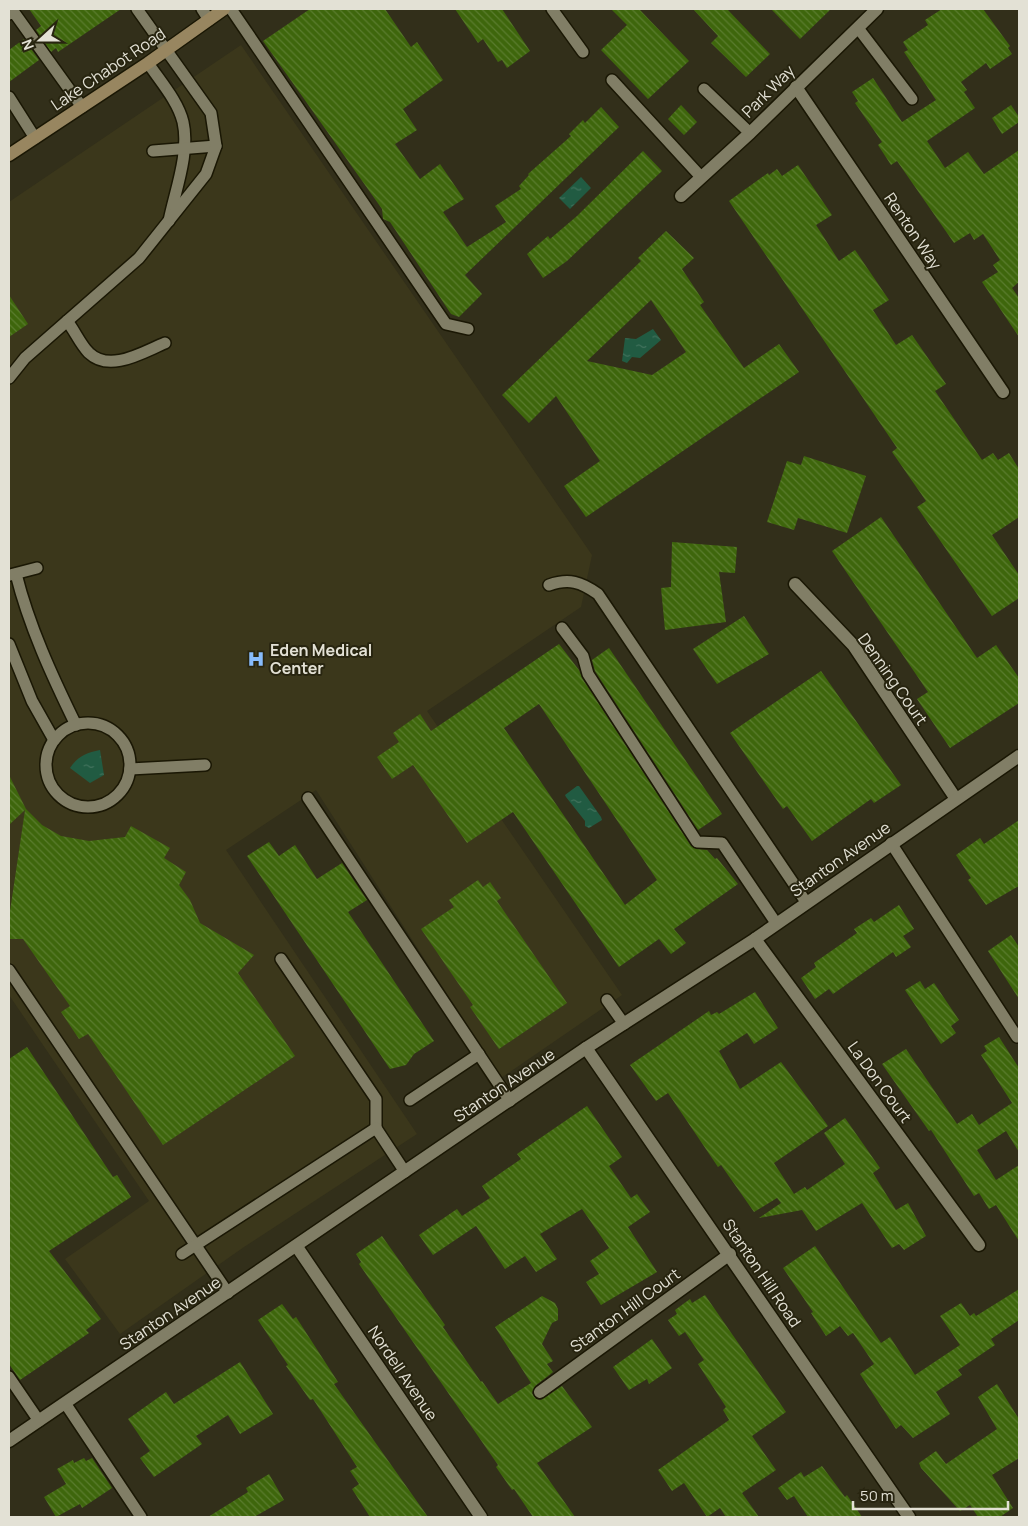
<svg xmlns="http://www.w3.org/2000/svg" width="1028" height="1526" viewBox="0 0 1028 1526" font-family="Manrope,sans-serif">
	<defs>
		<pattern id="water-ripples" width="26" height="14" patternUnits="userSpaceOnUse" patternTransform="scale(1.25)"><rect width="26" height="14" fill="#215b42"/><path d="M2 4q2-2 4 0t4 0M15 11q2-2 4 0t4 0" fill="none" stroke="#41725c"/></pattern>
		<pattern id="building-back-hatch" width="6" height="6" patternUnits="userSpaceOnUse" patternTransform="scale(1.25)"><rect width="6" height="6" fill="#3e660c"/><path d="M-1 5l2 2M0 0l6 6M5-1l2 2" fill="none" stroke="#5a7c2e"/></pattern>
	</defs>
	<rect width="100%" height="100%" fill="#322f1a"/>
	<polygon fill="#3b371b" points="241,45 592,555 581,607 427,711 622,995 501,1078 316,790 226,850 417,1134 244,1247 120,1334 65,1259 149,1201 9,995 9,202"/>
	<g fill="url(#water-ripples)">
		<polygon points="581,177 591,188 570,209 559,198"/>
		<polygon points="653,329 661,340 640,358 632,357 627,363 622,361 625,338 636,339"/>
		<path d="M100,750L104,775L90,783L70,768C78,756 86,753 100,750Z"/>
		<polygon points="577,786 579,786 601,817 602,820 589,828 585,826 585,821 566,797 565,795"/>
	</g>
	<g fill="url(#building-back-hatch)" fill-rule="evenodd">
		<polygon points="29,9 121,9 58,52 56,48 51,52 36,30 41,26"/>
		<polygon points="310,9 385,9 411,47 417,42 443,80 403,109 417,130 395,144 420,179 440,164 464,199 443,212 467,247 506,222 495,206 521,189 519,186 529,175 528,174 571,136 569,134 583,120 585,123 601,107 619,127 465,275 482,294 459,317 451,314 390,222 383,219 382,209 263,41"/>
		<polygon points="455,9 502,9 530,51 507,68 502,60 498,62 483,39 478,43"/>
		<polygon points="611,9 639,9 689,61 648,99 601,50 627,25"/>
		<polygon points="693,9 727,9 770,54 746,77 711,43 718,36"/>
		<polygon points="771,9 831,9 800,39"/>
		<polygon points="942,9 983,9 1010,46 1008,48 1012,54 990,69 986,63 961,82 967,90 964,92 975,108 927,141 945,168 968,152 984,174 1019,150 1019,282 1012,288 1019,298 1019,337 982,282 998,272 993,265 1000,260 983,234 974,240 970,233 954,243 897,161 891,165 878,145 882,142 855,103 858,101 852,92 873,78 902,122 936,100 904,52 908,50 903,42 928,25 925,20"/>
		<polygon points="24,39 39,60 9,82 9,50"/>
		<polygon points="681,105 697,122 684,135 668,119"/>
		<polygon points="1011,105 1019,117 1019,122 1002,134 992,118"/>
		<polygon points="643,151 662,171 567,261 543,278 527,254 548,236 550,239 577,216"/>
		<polygon points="798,165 832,215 816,225 839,261 855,250 889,300 873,310 896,345 912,335 946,384 935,391 982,460 993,453 998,460 1009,453 1019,469 1019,517 992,535 1019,575 1019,598 992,616 917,507 926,501 892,452 897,448 729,201 768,173 769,175 777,169 782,176"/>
		<path d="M666,231L694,258L682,269L704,302L700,305L744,368L779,344L799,372L586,517L564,486L600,461L556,396L529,423L502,395L641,261L638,258ZM651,300L686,352L652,375L587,361Z"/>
		<polygon points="9,295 28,324 9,337"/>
		<polygon points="804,456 866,476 847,533 798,518 794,530 767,522 787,461 801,465"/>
		<polygon points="881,517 977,658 996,645 1019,678 1019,703 950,748 917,699 928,692 832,551"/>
		<polygon points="672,542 737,547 735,573 719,572 726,622 665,630 661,588 671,587"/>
		<polygon points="744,616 769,654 717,684 693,649"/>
		<path d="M559,644L579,670L582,678L691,846L696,849L707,850L715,859L717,858L738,884L674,929L686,943L671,954L659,939L619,967L513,812L467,843L413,765L392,779L377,757L399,742L393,733L420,714L431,731ZM539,704L657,880L625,905L504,728Z"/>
		<polygon points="609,648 722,814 698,830 595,671 592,660"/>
		<polygon points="821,671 901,785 874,803 871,799 812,841 787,806 783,809 730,733"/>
		<polygon points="9,775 26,809 42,825 61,836 89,841 125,837 131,826 170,848 164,858 186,872 179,885 190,900 200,923 254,955 238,973 295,1056 163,1145 88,1034 79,1039 61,1012 70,1006 23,939 9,939 9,918 25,810 9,825"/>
		<polygon points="1019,820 1019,886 986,905 968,880 971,878 956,855 980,838 984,844"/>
		<polygon points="269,842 279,856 295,845 317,879 342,863 367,900 348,912 434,1041 414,1054 406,1065 390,1069 247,856"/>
		<polygon points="478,880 483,887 490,882 501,898 497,901 567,1003 499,1049 470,1007 473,1005 421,929 454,907 449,900"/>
		<polygon points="899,905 914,929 903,936 911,947 896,957 893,952 833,994 829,989 815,999 801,978 816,967 814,963 857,933 854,929 871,918 874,922"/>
		<polygon points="1011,935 1019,947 1019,999 988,951"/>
		<polygon points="920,981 925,989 934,983 959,1020 951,1026 956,1033 941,1044 905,990"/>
		<polygon points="755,992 778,1028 754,1044 747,1033 719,1051 740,1089 781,1062 828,1126 774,1163 794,1194 805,1187 807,1190 845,1164 824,1133 845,1118 880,1168 873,1173 896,1210 908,1203 926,1236 904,1250 899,1244 892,1248 862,1203 816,1231 802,1210 759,1218 781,1203 777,1198 754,1212 721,1165 718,1167 668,1093 656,1101 630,1065 709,1011 711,1015 717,1012 719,1014"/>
		<polygon points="999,1037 1019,1068 1019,1152 1006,1131 977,1150 996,1180 1019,1165 1019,1241 996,1205 989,1209 979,1193 974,1196 931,1130 929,1131 882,1064 906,1049 957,1124 972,1114 979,1125 1012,1103 981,1055 987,1051 984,1046"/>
		<polygon points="27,1047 113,1177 117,1175 131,1197 49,1251 101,1319 86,1330 89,1333 20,1380 9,1364 9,1059"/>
		<polygon points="587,1106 622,1157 609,1166 631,1198 637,1194 650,1212 628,1227 657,1272 601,1305 586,1282 599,1274 590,1261 609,1248 582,1209 540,1234 557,1259 536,1272 525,1256 505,1269 476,1226 433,1255 419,1235 457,1209 462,1216 490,1198 482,1186 521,1159 517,1154"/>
		<polygon points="382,1236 445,1325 443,1327 481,1382 482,1381 498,1404 531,1383 495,1327 542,1296 555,1303 558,1309 558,1320 552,1323 542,1344 553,1361 547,1364 553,1372 535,1386 532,1393 536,1399 541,1400 562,1386 592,1427 537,1463 575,1517 533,1517 514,1489 512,1490 496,1467 498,1465 359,1264 361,1262 356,1254"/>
		<polygon points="815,1246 881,1343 890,1337 915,1375 960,1345 940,1316 961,1303 970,1316 974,1313 976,1316 1019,1289 1019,1320 991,1339 995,1345 958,1370 962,1375 936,1392 950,1414 913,1438 901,1425 896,1429 860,1374 874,1364 853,1333 848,1336 840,1326 826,1336 811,1313 813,1312 783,1268"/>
		<polygon points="705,1295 786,1412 752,1436 776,1470 742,1493 759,1517 726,1517 720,1508 707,1517 684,1483 672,1491 658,1470 729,1420 723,1410 726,1407 698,1364 704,1360 685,1332 679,1336 668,1320 677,1314 675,1310 690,1299 692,1303"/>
		<polygon points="282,1304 293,1319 296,1317 338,1382 334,1384 428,1517 370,1517 352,1489 359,1484 350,1471 357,1467 313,1399 310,1400 286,1366 288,1365 258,1320"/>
		<polygon points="652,1339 672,1368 649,1384 647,1379 629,1390 613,1367"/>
		<polygon points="240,1362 273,1414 240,1434 228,1415 196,1436 202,1444 154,1477 140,1458 150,1451 128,1419 166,1392 174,1404"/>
		<polygon points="997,1384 1019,1419 1019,1458 992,1475 1013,1508 1000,1517 978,1517 970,1505 960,1511 921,1468 919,1463 936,1451 946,1464 997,1429 978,1397"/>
		<polygon points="84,1458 86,1461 92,1458 112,1488 82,1508 80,1504 56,1517 44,1497 66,1484 57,1469 73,1460 74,1463"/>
		<polygon points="822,1466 845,1497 847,1495 862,1517 808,1517 794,1496 787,1500 778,1488 801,1472 804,1477"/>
		<polygon points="269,1474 284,1500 254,1517 208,1517 248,1492 246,1488"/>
	</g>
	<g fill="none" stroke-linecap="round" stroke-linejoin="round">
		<g stroke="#1a1704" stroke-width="14">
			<g id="service">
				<polyline points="202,9 209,20"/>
				<polyline points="231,9 446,324 468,329"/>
				<polyline points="552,9 583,52"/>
				<polyline points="9,14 13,11 82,107"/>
				<polyline points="858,28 912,99"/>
				<path d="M148,63C160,81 178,101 183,122C190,153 175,191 169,221"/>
				<polyline points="612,80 701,177"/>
				<polyline points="704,89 750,133"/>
				<polyline points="9,97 35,138"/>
				<polyline points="153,151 216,146"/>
				<path d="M67,321C75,331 80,344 89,353C110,373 143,352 165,343"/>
				<polyline points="9,378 25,358 139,258 206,174 216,146 211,113 137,9"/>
				<path d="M16,574C29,626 52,676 76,725"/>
				<polyline points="10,575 37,568"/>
				<path d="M549,585C569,578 581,582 598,594L806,902"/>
				<polyline points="562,628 583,656 588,674 697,842 722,843 776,923"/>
				<polyline points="9,644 32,701 54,740"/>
				<circle cx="88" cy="765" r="42"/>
				<polyline points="130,769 205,765"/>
				<polyline points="308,798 510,1101"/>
				<polyline points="891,843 1017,1037"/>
				<polyline points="281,959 376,1099 376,1128"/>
				<polyline points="9,970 228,1293"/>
				<polyline points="607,1000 624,1024"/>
				<polyline points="410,1100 479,1054"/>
				<polyline points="182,1254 376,1128 405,1172"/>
				<polyline points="9,1377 39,1421"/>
				<polyline points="65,1403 141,1517"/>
			</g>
		</g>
		<g stroke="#1a1704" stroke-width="15">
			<g id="minor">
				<polyline points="796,87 1003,392"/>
				<polyline points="681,196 750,133 877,9"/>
				<polyline points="795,584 853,645 956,799"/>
				<polyline points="755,939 979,1245"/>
				<polyline points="586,1048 909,1517"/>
				<polyline points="297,1247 481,1517"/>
				<polyline points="540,1392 730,1254"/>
			</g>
		</g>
		<g stroke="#1a1704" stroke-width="15">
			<polyline id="tertiary" points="9,1441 586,1048 755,939 1019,756"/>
		</g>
		<g stroke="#1a1704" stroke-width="15">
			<polyline id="secondary" points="9,155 148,63 224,9"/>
		</g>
		<use href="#service" stroke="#817e66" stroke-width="11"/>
		<use href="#minor" stroke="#817e66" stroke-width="12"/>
		<use href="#tertiary" stroke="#817e66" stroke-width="12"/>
		<use href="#secondary" stroke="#988660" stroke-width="12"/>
	</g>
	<defs>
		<g id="hospital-bare" transform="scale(1.35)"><path d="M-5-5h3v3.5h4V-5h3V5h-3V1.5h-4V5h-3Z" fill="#87bbfb" stroke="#282510" stroke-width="2.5" paint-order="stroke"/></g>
	</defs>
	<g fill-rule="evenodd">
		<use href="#hospital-bare" x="256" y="659"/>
	</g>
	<g text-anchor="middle" stroke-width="4" stroke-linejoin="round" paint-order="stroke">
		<g font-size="16" fill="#e3e1d5" stroke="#282510">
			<text transform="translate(108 69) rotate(-34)" y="6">Lake Chabot Road</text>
			<text transform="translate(768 91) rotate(-45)" y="6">Park Way</text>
			<text transform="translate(913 231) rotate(56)" y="6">Renton Way</text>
			<text transform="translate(893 679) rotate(55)" y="6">Denning Court</text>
			<text transform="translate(840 859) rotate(-35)" y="6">Stanton Avenue</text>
			<text transform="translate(880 1082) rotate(54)" y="6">La Don Court</text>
			<text transform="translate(504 1085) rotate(-34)" y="6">Stanton Avenue</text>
			<text transform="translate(762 1273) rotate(56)" y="6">Stanton Hill Road</text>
			<text transform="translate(625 1310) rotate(-36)" y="6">Stanton Hill Court</text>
			<text transform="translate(170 1313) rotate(-34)" y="6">Stanton Avenue</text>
			<text transform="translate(403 1373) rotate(56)" y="6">Nordell Avenue</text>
		</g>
		<g font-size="16" font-weight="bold" fill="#e3e1d5" stroke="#282510" text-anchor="start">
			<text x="270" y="656">Eden Medical<tspan x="270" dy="18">Center</tspan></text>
		</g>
	</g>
	<rect width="1028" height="1526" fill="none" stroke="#e3e1d5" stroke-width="20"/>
	<g transform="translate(40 40) rotate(249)" stroke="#282510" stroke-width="4" paint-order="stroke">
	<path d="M0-4L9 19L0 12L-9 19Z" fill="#e3e1d5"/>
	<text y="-8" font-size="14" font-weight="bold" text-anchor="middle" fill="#e3e1d5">N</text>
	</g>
	<path d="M853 1501v8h155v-8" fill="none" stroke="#e3e1d5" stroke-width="2.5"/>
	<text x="860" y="1501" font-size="15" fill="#e3e1d5" stroke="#282510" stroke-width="4" paint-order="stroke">50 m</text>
</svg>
